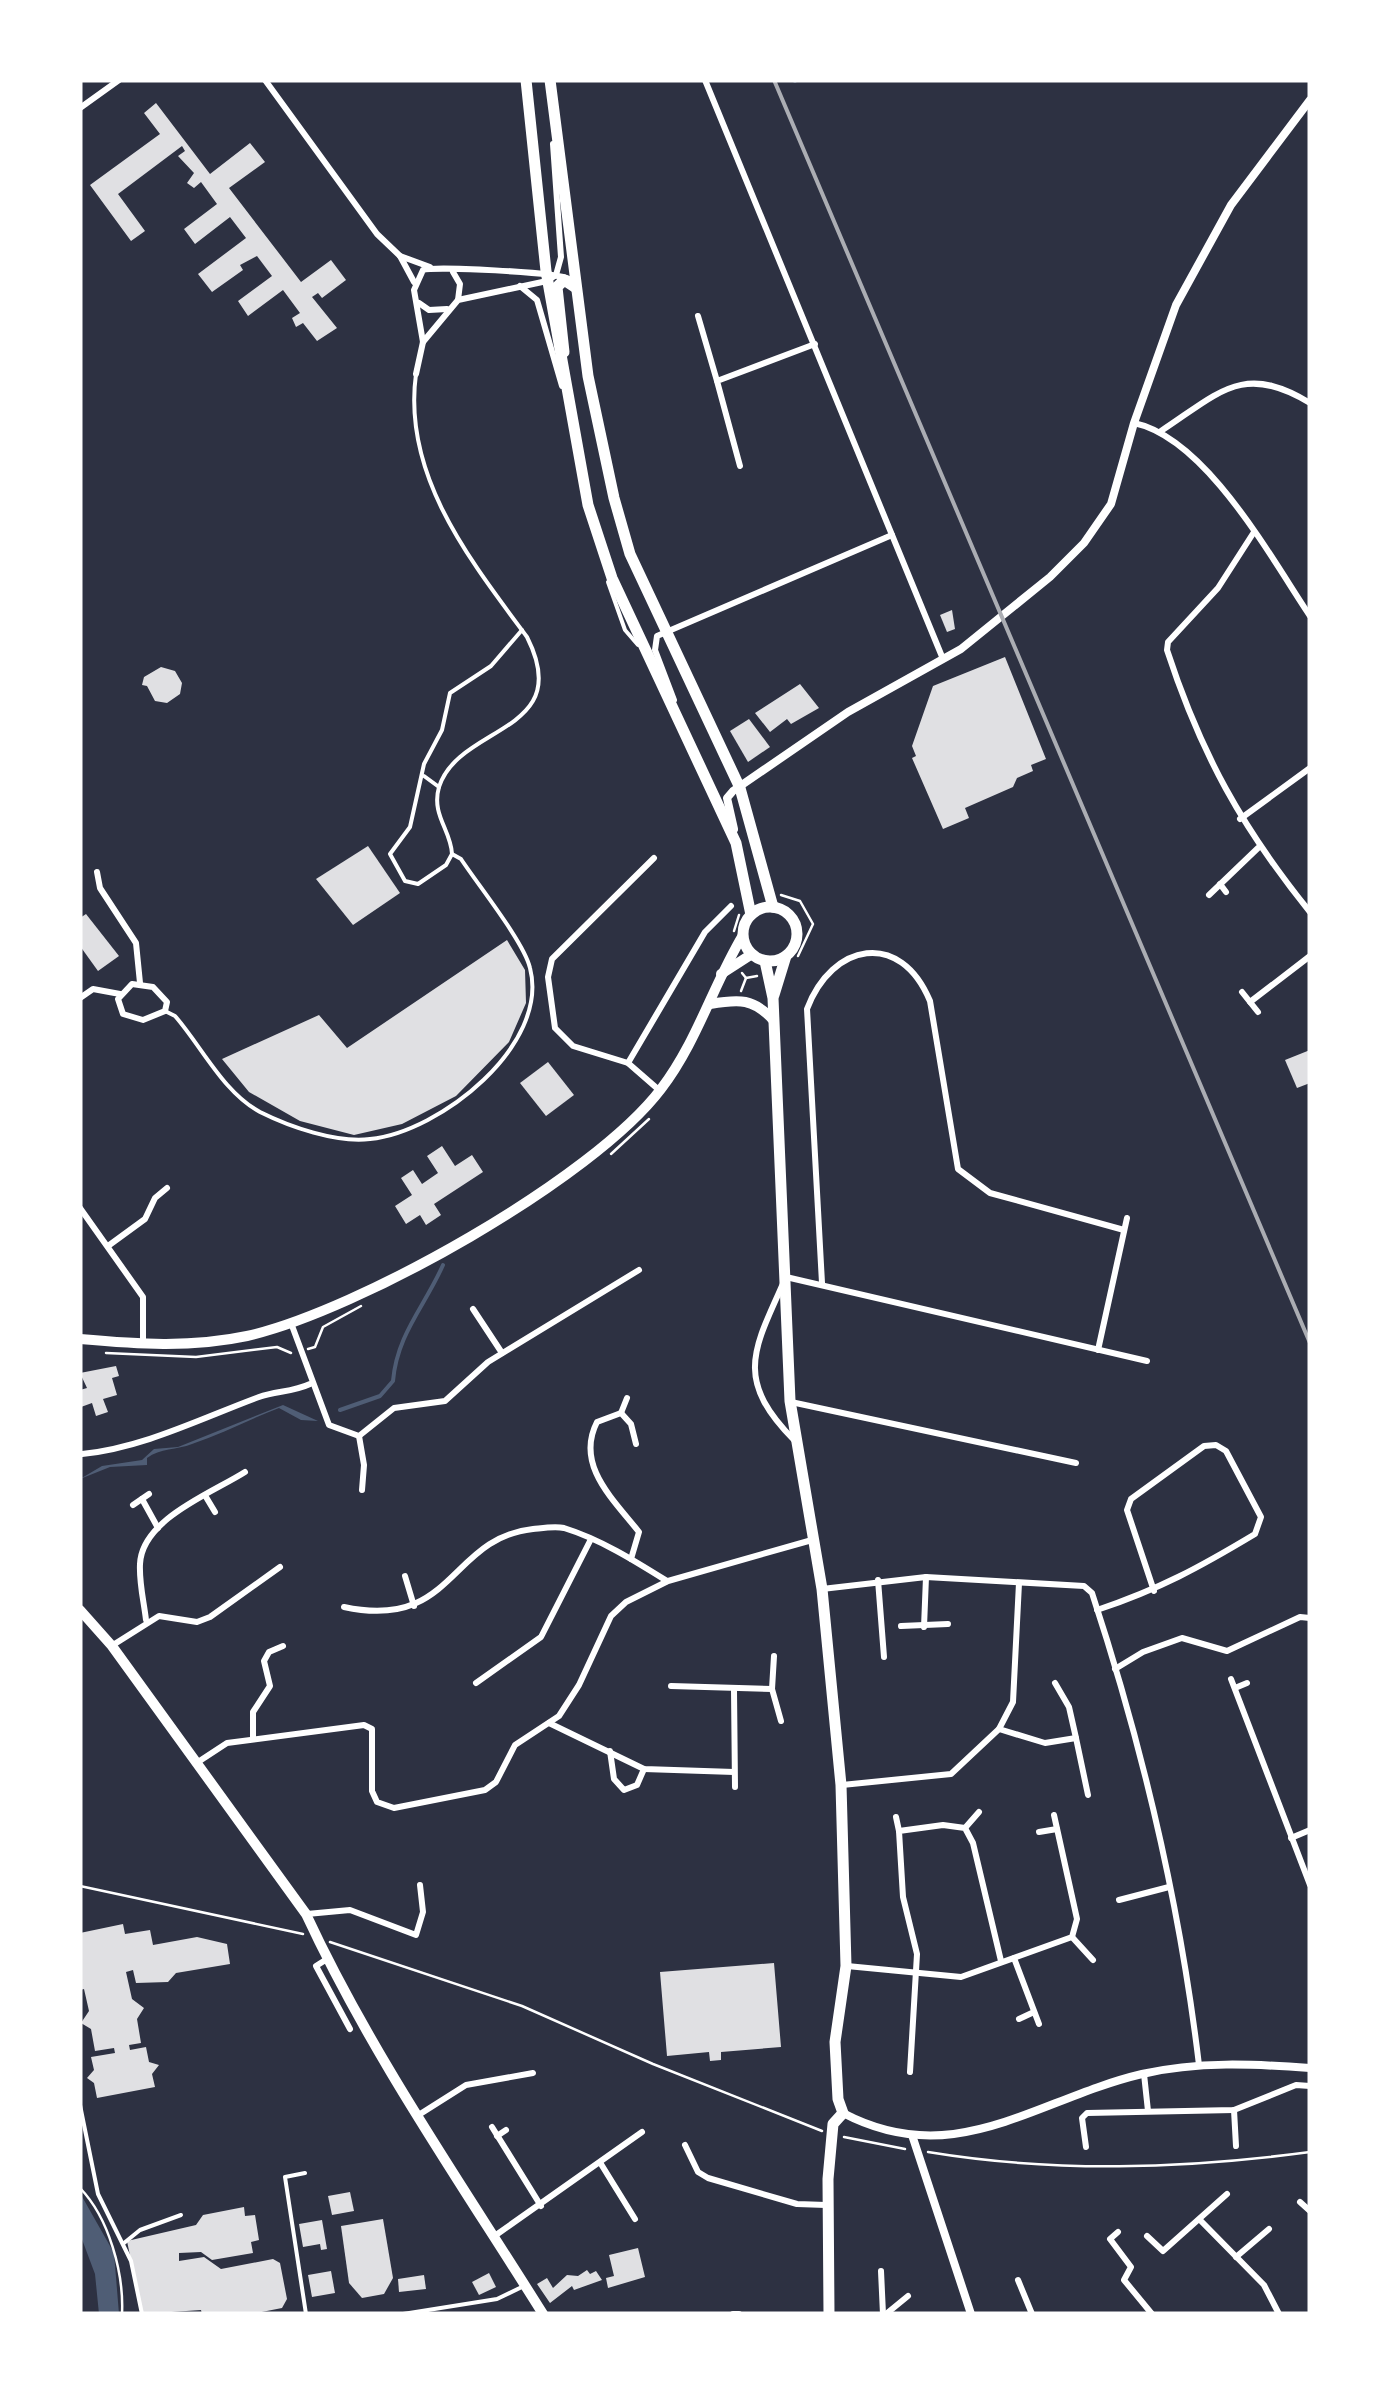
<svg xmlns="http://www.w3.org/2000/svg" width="1390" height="2394" viewBox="0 0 1390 2394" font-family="'Asap Condensed',sans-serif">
	<rect width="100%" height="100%" fill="#2d3142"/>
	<g fill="#4f5d75">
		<path d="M283,1405L318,1421L301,1420L279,1408C250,1419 222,1434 192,1444C177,1450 160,1448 147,1458V1465L110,1467L80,1479L102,1466L142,1460L154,1449L178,1447Z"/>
		<polygon points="80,2193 114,2253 119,2314 99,2314 95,2274 80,2234"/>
	</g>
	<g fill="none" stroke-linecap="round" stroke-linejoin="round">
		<g stroke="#4f5d75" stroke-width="4">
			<polyline points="794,80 795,81"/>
			<path d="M340,1410L380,1396L393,1381C397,1334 425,1306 443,1265"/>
		</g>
	</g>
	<g fill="#e0e0e3">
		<polygon points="156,103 210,174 250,143 265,162 229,188 301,282 331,260 346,280 322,298 318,293 312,297 337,328 317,341 303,323 296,327 292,318 300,313 283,290 248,316 238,301 272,276 257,256 240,265 243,270 212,292 198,274 246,238 230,217 195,244 184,229 217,204 201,182 194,188 187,183 194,173 178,156 185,151 182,146 118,194 145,231 131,241 90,185 160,134 144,113"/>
		<polygon points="952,610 955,629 947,632 940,615"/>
		<polygon points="1005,657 1046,759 1031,765 1033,771 1017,778 1013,787 965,808 969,818 943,829 912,758 916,756 912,746 933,686"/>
		<polygon points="161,667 175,671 182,683 180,694 167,703 155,701 147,686 142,685 144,677"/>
		<polygon points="800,684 819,708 791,724 787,719 770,732 755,713"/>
		<polygon points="749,719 770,747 748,762 730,731"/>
		<polygon points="368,846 400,893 353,925 316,879"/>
		<polygon points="86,914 119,956 98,971 80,946 80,918"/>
		<polygon points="507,940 525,970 526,1003 509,1042 456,1096 402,1124 354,1135 300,1121 249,1092 222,1059 319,1015 347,1048"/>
		<polygon points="1310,1050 1310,1083 1297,1088 1285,1060"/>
		<polygon points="548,1062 574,1095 546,1116 520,1083"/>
		<polygon points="442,1146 455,1166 472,1155 483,1172 434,1204 441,1215 426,1225 420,1215 406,1224 395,1206 412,1195 401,1178 413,1170 422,1184 438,1173 427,1156"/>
		<polygon points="116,1366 119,1376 112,1378 117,1395 103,1399 108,1412 96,1416 92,1403 81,1407 80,1390 87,1388 80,1373"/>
		<polygon points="123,1924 125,1934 150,1930 153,1945 197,1937 227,1944 230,1964 176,1973 168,1982 136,1983 133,1970 126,1972 132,1999 144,2008 137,2019 141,2043 129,2045 130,2050 146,2047 149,2062 159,2065 152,2074 155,2087 97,2098 94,2083 87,2078 94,2070 91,2057 115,2053 114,2048 95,2051 91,2029 81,2023 89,2011 84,1989 80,1990 80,1933"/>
		<polygon points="774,1963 781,2047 721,2052 721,2060 710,2061 709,2052 667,2056 660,1972"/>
		<polygon points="350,2192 354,2211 332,2215 328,2196"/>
		<polygon points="244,2207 245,2216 255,2215 259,2240 251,2242 253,2253 212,2260 201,2252 179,2253 179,2261 204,2257 221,2269 273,2259 280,2263 287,2299 282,2308 251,2314 202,2314 201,2310 142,2314 127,2241 196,2225 203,2215"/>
		<polygon points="383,2219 393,2278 384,2294 362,2298 349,2283 341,2226"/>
		<polygon points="322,2220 327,2249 321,2250 320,2244 303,2247 299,2224"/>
		<polygon points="638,2248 645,2277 608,2288 606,2278 614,2276 609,2255"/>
		<polygon points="587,2270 590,2274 596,2271 602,2280 574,2290 572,2286 550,2303 537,2284 547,2278 553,2288 567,2275 578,2276"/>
		<polygon points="331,2271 335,2293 312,2297 308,2275"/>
		<polygon points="489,2273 496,2287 479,2295 472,2282"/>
		<polygon points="424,2275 426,2289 399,2292 398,2279"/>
	</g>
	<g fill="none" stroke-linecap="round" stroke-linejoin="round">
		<g stroke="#fff" stroke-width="2.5">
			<polyline points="781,895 800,901 813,924 798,956"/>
			<polyline points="734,931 739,915"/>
			<polyline points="742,973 746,978 757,976"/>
			<polyline points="741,991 746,978"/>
			<polyline points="611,1154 649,1119"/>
			<polyline points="308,1349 315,1347 323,1327 361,1306"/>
			<polyline points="106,1353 196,1357 277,1347 291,1353"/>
			<polyline points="80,1886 303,1934"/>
			<polyline points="330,1942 522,2006 653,2064 822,2131"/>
			<polyline points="844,2137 905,2149"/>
			<path d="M928,2152C1056,2173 1182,2169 1310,2152"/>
			<path d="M80,2188C109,2218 124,2273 122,2314"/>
		</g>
		<g stroke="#fff" stroke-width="4">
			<polyline points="608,582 625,630 638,645"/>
			<polyline points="424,776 439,787"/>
			<polyline points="452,854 446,865 418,884 405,881 390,854 410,827 424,764 442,730 450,693 491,666 522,630"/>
			<path d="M165,1011L175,1016C202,1047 223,1092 260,1112C290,1127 336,1143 370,1139C440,1132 550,1045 530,968C524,942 478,885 461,859L452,854C451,830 431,815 439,787C459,724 576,734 527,637C470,560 402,475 416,374"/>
			<polyline points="80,2105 98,2194 131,2261 142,2314"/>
			<polyline points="305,2173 285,2177 306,2314"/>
			<polyline points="124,2243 140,2230 181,2215"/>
			<polyline points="403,2314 497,2299 524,2286"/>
		</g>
		<g stroke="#fff" stroke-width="6">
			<polyline points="265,80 377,234 400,256"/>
			<polyline points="705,80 943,659"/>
			<polyline points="80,108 119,80"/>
			<polyline points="453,272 460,284 458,300"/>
			<polyline points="414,282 400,256 430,267"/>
			<polyline points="520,286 537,300 562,386"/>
			<polyline points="419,303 429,310 447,309"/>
			<polyline points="698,316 717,381"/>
			<polyline points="423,342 458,300 547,281 556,275 561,257 553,144"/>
			<path d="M416,374L423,342L414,290L423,270C432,266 558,272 569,279"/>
			<path d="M1134,423C1206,438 1271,558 1310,616"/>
			<path d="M1161,431C1219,393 1243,362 1310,403"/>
			<polyline points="740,466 717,381 815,344"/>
			<path d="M1254,532L1218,588L1168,642L1167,650C1201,754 1242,828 1310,912"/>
			<polyline points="674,700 655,650 657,636 892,535"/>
			<polyline points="1240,819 1310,768"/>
			<polyline points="654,858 552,959 548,977 555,1028 573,1046 628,1063 659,1090"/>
			<polyline points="97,872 100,888 136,943 140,983"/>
			<polyline points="1220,884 1226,892"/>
			<polyline points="1209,895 1258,848"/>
			<polygon points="132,984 153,987 167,1002 165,1011 143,1020 123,1014 118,999"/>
			<polyline points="1242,992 1258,1012"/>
			<polyline points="80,998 93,989 120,994"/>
			<polyline points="1250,1002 1310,956"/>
			<polyline points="628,1063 705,932 731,906"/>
			<polyline points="80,1208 143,1297 143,1344"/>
			<polyline points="108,1246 145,1219 155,1198 167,1188"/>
			<path d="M822,1283L807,1009C832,943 900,929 930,1001L958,1169L990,1193L1124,1230"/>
			<polyline points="473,1309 502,1353"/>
			<polyline points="291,1323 329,1425 359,1436 394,1408 445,1401 488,1362 639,1270"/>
			<polyline points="1098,1350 1127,1218"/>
			<polyline points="791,1402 1076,1463"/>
			<polyline points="621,1413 627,1398"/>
			<polyline points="359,1436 364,1465 362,1490"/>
			<path d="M794,1440C733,1378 754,1349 786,1277L1147,1361"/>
			<path d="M82,1454C143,1448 202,1418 259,1397C276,1391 293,1392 310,1384"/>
			<polyline points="206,1497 215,1512"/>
			<polyline points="142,1499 158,1528"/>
			<polyline points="133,1505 149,1494"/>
			<path d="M631,1559L639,1532C613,1499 575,1465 597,1422L621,1413L631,1424L636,1444"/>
			<polyline points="405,1576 414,1606"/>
			<polyline points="878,1580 884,1657"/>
			<path d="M822,1589L926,1577L1084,1586L1092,1593C1142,1745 1180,1906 1199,2065"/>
			<path d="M344,1607C454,1631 449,1538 533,1529C543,1528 555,1526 564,1528C600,1539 635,1561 667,1581"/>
			<path d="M1097,1610C1160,1589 1200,1567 1255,1534L1261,1517L1226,1451L1216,1445L1204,1446L1131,1499L1127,1510L1154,1591"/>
			<path d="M146,1620C144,1602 139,1583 140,1564C142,1519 212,1493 245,1472"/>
			<polyline points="901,1626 948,1624"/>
			<polyline points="924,1627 926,1577"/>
			<polyline points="113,1645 159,1616 197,1622 210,1617 280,1567"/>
			<polyline points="774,1656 772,1689 781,1721"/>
			<polyline points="1115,1669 1143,1652 1182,1638 1227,1651 1300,1617 1310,1618"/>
			<polyline points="1231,1679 1310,1885"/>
			<polyline points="476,1683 541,1637 591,1539"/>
			<polyline points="1055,1683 1069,1707 1076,1738"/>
			<polyline points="671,1686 772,1689"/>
			<polyline points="1235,1688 1247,1683"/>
			<polyline points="734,1690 735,1787"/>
			<polyline points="549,1723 644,1769 734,1772"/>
			<polyline points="999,1729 1045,1743 1076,1738 1088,1795"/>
			<polyline points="253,1739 253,1712 270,1686 264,1661 269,1652 283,1646"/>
			<polyline points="610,1751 614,1779 624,1790 637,1785 644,1769"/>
			<polyline points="198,1762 227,1743 364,1725 372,1729 372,1791 377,1802 394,1808 485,1790 496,1782 515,1745 559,1716 579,1685 611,1616 626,1602 668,1581 812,1540"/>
			<polyline points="842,1785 951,1774 999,1729 1013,1702 1019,1583"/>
			<polyline points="896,1817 899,1831"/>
			<polyline points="965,1828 979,1812"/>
			<polyline points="1039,1832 1057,1829"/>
			<polyline points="1291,1838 1310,1830"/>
			<polyline points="1119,1900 1169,1887"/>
			<polyline points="307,1914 350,1910 416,1935 423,1912 420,1885"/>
			<polyline points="1072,1937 1093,1960"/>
			<polyline points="1014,1958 1039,2024"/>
			<polyline points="327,1959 316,1966 350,2029"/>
			<polyline points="847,1966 961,1977 1072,1937 1077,1919 1054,1815"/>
			<polyline points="1019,2019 1034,2012"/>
			<polyline points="910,2072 917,1954 903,1897 899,1831 943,1825 965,1828 973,1843 1001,1961"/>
			<polyline points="1144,2074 1148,2111"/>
			<polyline points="1234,2110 1236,2146"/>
			<polyline points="417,2116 466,2085 533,2073"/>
			<polyline points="492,2127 541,2206"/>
			<polyline points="497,2136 506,2130"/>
			<polyline points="685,2145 698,2172 708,2178 797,2204 826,2205"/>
			<polyline points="1086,2147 1082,2118 1087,2113 1234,2110 1296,2085 1310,2086"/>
			<polyline points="601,2164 635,2219"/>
			<polyline points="1300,2202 1310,2211"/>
			<polyline points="1201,2221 1264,2285 1279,2314"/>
			<polyline points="1118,2232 1110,2239 1131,2267 1124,2280 1152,2314"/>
			<polyline points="496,2235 642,2132"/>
			<polyline points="1147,2236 1163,2251 1227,2194"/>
			<polyline points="1236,2257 1269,2229"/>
			<polyline points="881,2271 883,2314"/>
			<polyline points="1018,2280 1032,2314"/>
			<polyline points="733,2314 739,2314"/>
			<polyline points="886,2314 908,2296"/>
		</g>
		<g stroke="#fff" stroke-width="8">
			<polyline points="734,829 727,798 733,791 848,712 961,649 1050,577 1084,543 1111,504 1134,423 1176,305 1231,205 1310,100"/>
			<path d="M843,2113C955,2172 1036,2099 1142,2074C1198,2061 1254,2064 1310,2068"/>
			<polyline points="912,2135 971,2314"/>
		</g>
		<g stroke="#fff" stroke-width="10">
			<polyline points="721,974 752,954"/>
			<path d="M710,1004C739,999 754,998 774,1021"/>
			<path d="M80,1339C136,1344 191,1348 247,1336C358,1311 593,1179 661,1089C697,1042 713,985 743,935"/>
			<path d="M80,1610L112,1646L306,1914C371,2054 461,2183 543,2314"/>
		</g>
		<g stroke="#fff" stroke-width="11">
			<polyline points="526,80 546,271 588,505 612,578 736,843 751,915"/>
			<polyline points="550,80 588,376 614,498 630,554 740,788 773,907"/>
			<polyline points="564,352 557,287 564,280 576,288"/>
			<circle cx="770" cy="934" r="27"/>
			<polyline points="765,961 773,998 790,1401 822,1589 841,1785 846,1966 835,2042 838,2099 843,2113 833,2124 828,2179 829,2314"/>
			<polyline points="774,995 786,956"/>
		</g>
		<polyline stroke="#abadb3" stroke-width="4" points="774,80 1310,1343"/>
	</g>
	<rect width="1390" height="2394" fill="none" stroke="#ffffff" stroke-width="165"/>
</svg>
